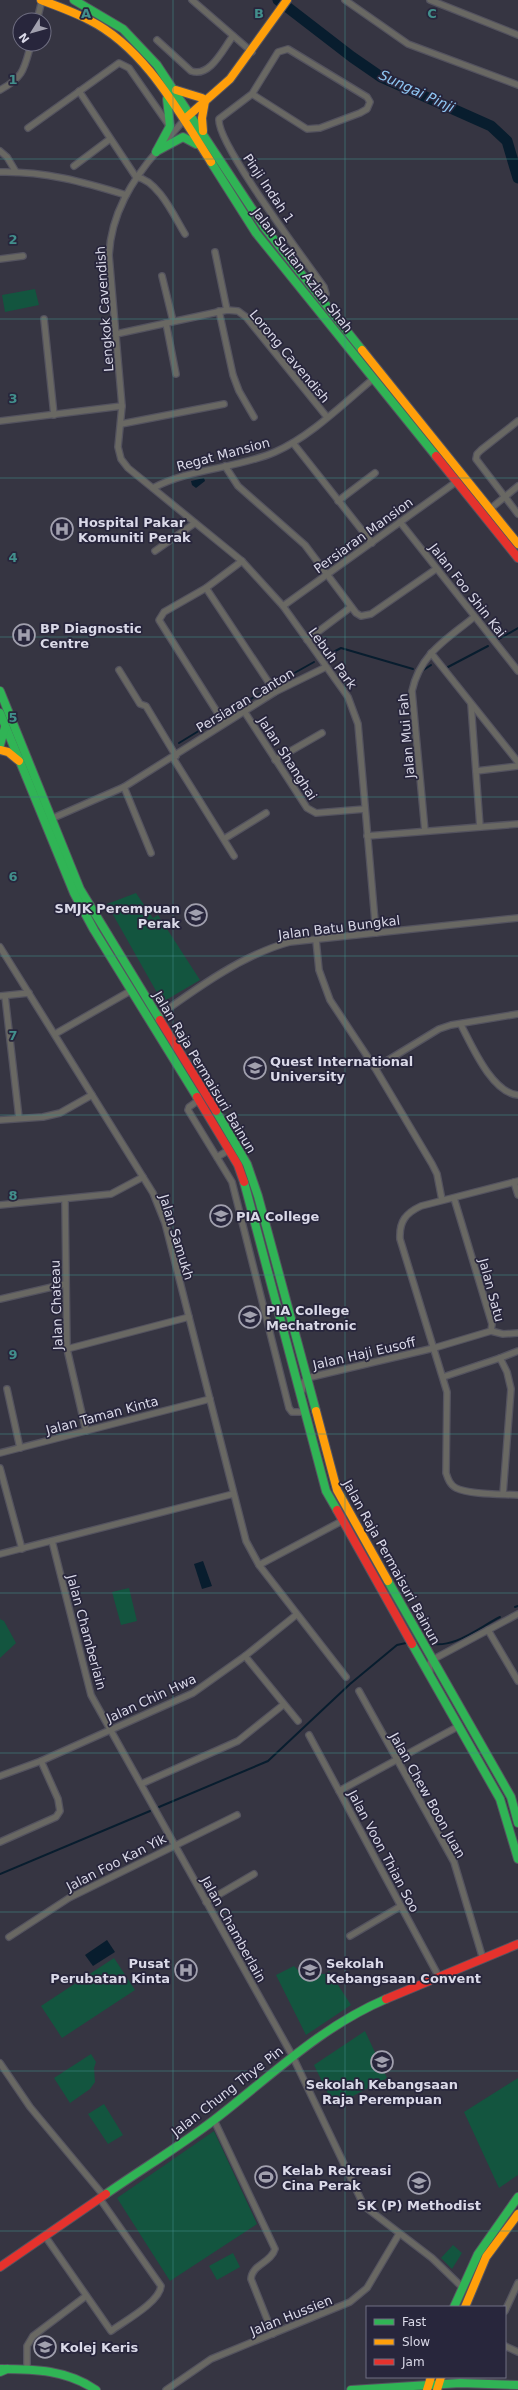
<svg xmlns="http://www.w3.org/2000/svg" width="518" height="2390" viewBox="0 0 518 2390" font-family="'DejaVu Sans',sans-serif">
	<rect width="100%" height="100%" fill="#363542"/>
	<g fill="#13553f">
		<polygon points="35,289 39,305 5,312 2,295"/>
		<polygon points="136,893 153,918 158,915 200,980 166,1000 160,998 107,904"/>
		<polygon points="129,1588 137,1621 121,1625 112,1592"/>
		<polygon points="0,1619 4,1621 16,1643 0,1658"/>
		<polygon points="114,1958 135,1990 62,2038 41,2006"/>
		<polygon points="294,1966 301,1973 325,1974 329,1971 351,2005 306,2035 276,1975"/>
		<polygon points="365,2031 387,2078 334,2106 314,2065"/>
		<polygon points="91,2054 96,2062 94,2068 95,2082 90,2089 70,2103 54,2078"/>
		<polygon points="518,2078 518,2175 499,2188 464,2112"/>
		<polygon points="104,2104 123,2135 108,2144 88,2114"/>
		<polygon points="214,2131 257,2224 170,2281 117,2198"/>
		<polygon points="453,2245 462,2253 452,2269 441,2258"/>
		<polygon points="233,2253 240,2267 217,2280 209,2266"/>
	</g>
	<g fill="#081d2e">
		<polygon points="204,478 205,481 196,488 192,485 191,481"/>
		<polygon points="203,1561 212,1586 202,1589 194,1564"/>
		<polygon points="107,1940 115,1952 93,1966 85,1955"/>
	</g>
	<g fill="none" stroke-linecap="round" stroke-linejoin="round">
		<g stroke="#081d2e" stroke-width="2">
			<polyline points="499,639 518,628"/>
			<polyline points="324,657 341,648 413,669"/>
			<polyline points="448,667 488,646"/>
			<polyline points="422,671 431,665"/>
			<polyline points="273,685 314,662"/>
			<polyline points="223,715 266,690"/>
			<polyline points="179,743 215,721"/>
			<polyline points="515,1607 518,1606"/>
			<path d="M428,1643C453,1650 478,1628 500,1617"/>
			<polyline points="159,1807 268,1761 350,1684 397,1645 406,1643"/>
			<polyline points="0,1874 150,1811"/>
		</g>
		<polyline stroke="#081d2e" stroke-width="11" points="278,0 352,57 381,77 491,126 507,141 518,178"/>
		<g stroke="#54535f" stroke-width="8">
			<g id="street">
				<polyline points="192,0 252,52"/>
				<polyline points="345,0 408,44 518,85"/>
				<polyline points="430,0 518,35"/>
				<polyline points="37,20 42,0"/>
				<path d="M157,40L191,71C210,78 223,49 233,36"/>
				<path d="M0,90C24,77 24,69 31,44"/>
				<path d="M79,91L136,177C158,180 174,216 185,234"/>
				<path d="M252,94L307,129L320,128L360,113L367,109L370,102L367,97L288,49L278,52L252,94L219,119C216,143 306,261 324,287L326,294L323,301"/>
				<polyline points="28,128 119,63 129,68 168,124"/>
				<polyline points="165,142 184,120"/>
				<path d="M158,150C132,180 111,214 109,255L122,406L118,447L121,459L128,468L242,561L283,606L348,697L358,724L376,933"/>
				<polyline points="0,151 7,157 16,172"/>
				<polyline points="74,166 110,139"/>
				<path d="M0,172C44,171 84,182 126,195"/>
				<polyline points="215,252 227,310"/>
				<polyline points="0,259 23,256"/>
				<polyline points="162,276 173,321"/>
				<polyline points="219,311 233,375 239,391 254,417"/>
				<polyline points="44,319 54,415"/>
				<polyline points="166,323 176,374"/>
				<polyline points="116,334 227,310 238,311 246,317 327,417"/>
				<polyline points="0,421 122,406"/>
				<polyline points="518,421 481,450 477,454 476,459 518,514"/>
				<polyline points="121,424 224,404"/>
				<polyline points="293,443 372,543"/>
				<polyline points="225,466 238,486 305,545 356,613 361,616 371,614 436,569"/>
				<path d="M153,488C191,468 236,469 275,452C310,437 344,403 373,379"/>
				<polyline points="338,501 375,473"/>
				<polyline points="490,509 518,486"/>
				<polyline points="400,522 518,671"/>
				<polyline points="155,551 195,523"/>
				<polyline points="206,588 275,692"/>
				<polyline points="283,606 456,482"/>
				<polyline points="307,640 351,607"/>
				<polyline points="431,653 518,762"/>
				<polyline points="119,670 140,704 146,706 176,756"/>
				<polyline points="471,704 480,827"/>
				<polyline points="244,711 307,808 316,813 365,809"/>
				<polyline points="224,723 159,620 164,612 206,588 242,561"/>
				<polyline points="173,758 234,856"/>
				<polyline points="275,760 322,733"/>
				<polyline points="476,771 518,766"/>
				<polyline points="124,787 151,853"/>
				<polyline points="53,818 124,787 275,692 326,667"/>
				<path d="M425,831L412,691C420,654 446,640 474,617"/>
				<polyline points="367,836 518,824"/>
				<polyline points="224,839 266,813"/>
				<polyline points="316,940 319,970 330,1000 375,1068 432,1164 437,1174 442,1200"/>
				<polyline points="0,947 153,1193 165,1223 246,1541 259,1565 346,1677"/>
				<polyline points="0,996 29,993"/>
				<polyline points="5,996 19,1118"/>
				<path d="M158,1016C197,988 244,954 290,942L518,918"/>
				<path d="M461,1025C472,1046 492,1093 518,1095"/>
				<polyline points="55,1034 132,990"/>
				<polyline points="375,1068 439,1029 451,1025 518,1014"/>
				<polyline points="199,1100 189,1107 188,1110 232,1182 289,1408 292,1412 305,1412"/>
				<polyline points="0,1120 43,1117 60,1113 92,1095"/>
				<polyline points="217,1157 229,1150"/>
				<path d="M518,1181L421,1206C406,1213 399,1221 400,1239L447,1392L446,1473C448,1479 450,1485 456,1488C470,1495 502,1494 518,1495"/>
				<polyline points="514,1182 518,1195"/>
				<polyline points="65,1200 67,1349 86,1431"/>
				<polyline points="0,1205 111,1194 143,1177"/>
				<polyline points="0,1299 65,1284"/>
				<polyline points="491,1331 503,1334 518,1333"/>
				<polyline points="67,1349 189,1317"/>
				<polyline points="500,1358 518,1351"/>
				<polyline points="443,1377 500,1358 507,1372 511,1389 503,1494"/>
				<polyline points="7,1389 20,1448"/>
				<polyline points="302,1391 303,1383 307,1378 434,1348 491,1331 492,1324 454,1198"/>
				<polyline points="0,1453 210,1399"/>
				<polyline points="0,1468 22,1549"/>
				<polyline points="52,1541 91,1695 292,2055 364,2206 432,2258 462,2287"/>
				<polyline points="0,1554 233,1494"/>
				<polyline points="259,1565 342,1521"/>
				<polyline points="488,1630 518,1681"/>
				<polyline points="245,1656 298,1721"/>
				<polyline points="430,1671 429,1665 432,1660 518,1614"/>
				<polyline points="359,1691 454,1862 483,1959"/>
				<polyline points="309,1735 439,1977"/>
				<polyline points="0,1776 41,1761 193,1693 245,1656 296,1615"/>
				<polyline points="141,1784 238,1741 283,1705"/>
				<polyline points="339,1791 459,1726"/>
				<polyline points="0,1842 56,1817 60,1811 58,1799 41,1761"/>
				<polyline points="206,1902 254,1874"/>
				<polyline points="350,1936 401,1906"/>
				<polyline points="9,1937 69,1898 237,1815"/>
				<polyline points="0,2063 30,2107 104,2196"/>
				<path d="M214,2120L275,2249C271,2263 252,2264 251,2279L273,2334"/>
				<path d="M45,2236L111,2331C123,2322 160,2302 161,2286L100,2199"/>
				<polyline points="505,2311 518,2283"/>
				<polyline points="505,2346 518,2352"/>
				<polyline points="27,2369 27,2346 33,2336 86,2296"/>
				<polyline points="166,2390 211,2359 350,2302 367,2288 399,2234"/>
			</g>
		</g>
		<g stroke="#54535f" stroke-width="10">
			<g id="fast">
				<polyline points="74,0 123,29 157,65 264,227 362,350"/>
				<polyline points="157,151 183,137 196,144"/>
				<polyline points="156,152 170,126 167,99"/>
				<polyline points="211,162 256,233 436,456"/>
				<polyline points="0,691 80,889 160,1020"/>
				<polyline points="0,713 74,893 94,930 197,1097"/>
				<polyline points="0,745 5,727"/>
				<polyline points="216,1111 247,1164 258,1196 316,1411"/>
				<polyline points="244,1182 326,1491 337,1510"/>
				<polyline points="388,1581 511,1797 518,1823"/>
				<polyline points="412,1644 500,1799 518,1859"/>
				<path d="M106,2194C142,2169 180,2146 214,2120C270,2077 320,2027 386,1999"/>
				<polyline points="454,2307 478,2254 518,2197"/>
				<path d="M1,2369C35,2369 67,2370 96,2390"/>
				<polyline points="0,2372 7,2369"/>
				<polyline points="351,2390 460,2383 518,2385"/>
			</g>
		</g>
		<g stroke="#54535f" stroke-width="10">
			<g id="slow">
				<path d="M41,0C57,6 74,12 89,20C145,48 178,111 211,162"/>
				<polyline points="176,90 202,98"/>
				<polyline points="187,117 230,79 287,0"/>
				<polyline points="203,131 202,118 205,101"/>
				<polyline points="362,350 518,544"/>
				<polyline points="0,750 8,752 19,761"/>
				<polyline points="316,1411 337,1490 388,1581"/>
				<polyline points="465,2307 486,2257 518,2214"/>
				<polyline points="427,2390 431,2377"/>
				<polyline points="437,2390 441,2377"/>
			</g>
		</g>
		<g stroke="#54535f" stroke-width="10">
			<g id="jam">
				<polyline points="436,456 518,558"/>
				<polyline points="160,1020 216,1111"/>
				<polyline points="197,1097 238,1165 244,1182"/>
				<polyline points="337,1510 412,1644"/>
				<polyline points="386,1999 518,1944"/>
				<polyline points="0,2267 106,2194"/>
			</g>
		</g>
		<use href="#street" stroke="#696863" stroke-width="5.5"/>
		<use href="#fast" stroke="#30b455" stroke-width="8"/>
		<use href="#slow" stroke="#ff9f0a" stroke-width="8"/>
		<use href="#jam" stroke="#e5322d" stroke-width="8"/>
	</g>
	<path fill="none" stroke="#428f8c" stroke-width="1" stroke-opacity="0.55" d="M173,0V2390M345,0V2390M0,159H518M0,319H518M0,478H518M0,637H518M0,797H518M0,956H518M0,1115H518M0,1275H518M0,1434H518M0,1593H518M0,1753H518M0,1912H518M0,2071H518M0,2231H518"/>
	<defs>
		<g id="hospital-ring" transform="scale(1.15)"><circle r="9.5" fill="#28263c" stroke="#a1a0ae" stroke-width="1.5"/><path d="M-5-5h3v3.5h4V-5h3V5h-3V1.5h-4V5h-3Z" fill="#a1a0ae"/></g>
		<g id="school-ring" transform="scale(1.15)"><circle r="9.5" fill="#28263c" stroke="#a1a0ae" stroke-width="1.5"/><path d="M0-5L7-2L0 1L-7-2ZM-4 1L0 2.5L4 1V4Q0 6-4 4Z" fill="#a1a0ae"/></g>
		<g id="university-ring" transform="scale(1.15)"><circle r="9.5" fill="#28263c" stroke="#a1a0ae" stroke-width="1.5"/><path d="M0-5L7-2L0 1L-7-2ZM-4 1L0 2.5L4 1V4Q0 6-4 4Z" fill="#a1a0ae"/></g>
		<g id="stadium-ring" transform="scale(1.15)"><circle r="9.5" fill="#28263c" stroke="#a1a0ae" stroke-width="1.5"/><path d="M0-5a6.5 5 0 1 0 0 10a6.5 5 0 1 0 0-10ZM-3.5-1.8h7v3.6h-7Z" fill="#a1a0ae"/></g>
	</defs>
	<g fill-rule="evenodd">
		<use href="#hospital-ring" x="62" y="529"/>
		<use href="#hospital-ring" x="24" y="635"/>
		<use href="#school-ring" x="196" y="915"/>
		<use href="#university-ring" x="255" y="1068"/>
		<use href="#university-ring" x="221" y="1216"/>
		<use href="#university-ring" x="250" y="1317"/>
		<use href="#hospital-ring" x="186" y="1970"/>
		<use href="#school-ring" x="310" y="1970"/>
		<use href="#school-ring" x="382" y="2062"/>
		<use href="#stadium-ring" x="266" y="2177"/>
		<use href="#school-ring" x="419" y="2183"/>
		<use href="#university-ring" x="45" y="2347"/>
	</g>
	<g text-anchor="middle" stroke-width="3.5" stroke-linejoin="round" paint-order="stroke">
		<g font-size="13" fill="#dad9e8" stroke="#28263c">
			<text transform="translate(269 188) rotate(56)" y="5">Pinji Indah 1</text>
			<text transform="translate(303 270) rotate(52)" y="5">Jalan Sultan Azlan Shah</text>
			<text transform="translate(104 309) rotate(-94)" y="5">Lengkok Cavendish</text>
			<text transform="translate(290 356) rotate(50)" y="5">Lorong Cavendish</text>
			<text transform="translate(223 454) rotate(-15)" y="5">Regat Mansion</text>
			<text transform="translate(363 535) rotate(-36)" y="5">Persiaran Mansion</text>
			<text transform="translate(468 590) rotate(52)" y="5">Jalan Foo Shin Kai</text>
			<text transform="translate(333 658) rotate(54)" y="5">Lebuh Park</text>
			<text transform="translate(245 700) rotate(-31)" y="5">Persiaran Canton</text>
			<text transform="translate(406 736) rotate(-95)" y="5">Jalan Mui Fah</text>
			<text transform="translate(288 758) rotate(57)" y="5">Jalan Shanghai</text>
			<text transform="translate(339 927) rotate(-7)" y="5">Jalan Batu Bungkal</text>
			<text transform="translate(205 1072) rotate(59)" y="5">Jalan Raja Permaisuri Bainun</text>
			<text transform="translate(177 1237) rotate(73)" y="5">Jalan Samukh</text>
			<text transform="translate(492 1290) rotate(75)" y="5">Jalan Satu</text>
			<text transform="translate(56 1305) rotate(-92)" y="5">Jalan Chateau</text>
			<text transform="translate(364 1353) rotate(-13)" y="5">Jalan Haji Eusoff</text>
			<text transform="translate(102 1415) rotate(-15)" y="5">Jalan Taman Kinta</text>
			<text transform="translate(392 1562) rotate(61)" y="5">Jalan Raja Permaisuri Bainun</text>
			<text transform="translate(87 1632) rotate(75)" y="5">Jalan Chamberlain</text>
			<text transform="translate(151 1698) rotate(-25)" y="5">Jalan Chin Hwa</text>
			<text transform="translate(428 1795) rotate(61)" y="5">Jalan Chew Boon Juan</text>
			<text transform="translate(384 1851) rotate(62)" y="5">Jalan Voon Thian Soo</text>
			<text transform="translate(116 1862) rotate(-27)" y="5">Jalan Foo Kan Yik</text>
			<text transform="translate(234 1929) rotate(61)" y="5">Jalan Chamberlain</text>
			<text transform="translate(227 2091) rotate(-38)" y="5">Jalan Chung Thye Pin</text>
			<text transform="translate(291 2315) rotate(-22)" y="5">Jalan Hussien</text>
		</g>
		<g font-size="13" font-weight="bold" fill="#dad9e8" stroke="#28263c" text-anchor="start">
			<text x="78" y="527">Hospital Pakar<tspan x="78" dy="15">Komuniti Perak</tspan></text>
			<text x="40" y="633">BP Diagnostic<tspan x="40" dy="15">Centre</tspan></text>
			<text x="180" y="913" text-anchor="end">SMJK Perempuan<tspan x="180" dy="15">Perak</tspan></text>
			<text x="270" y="1066">Quest International<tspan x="270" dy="15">University</tspan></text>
			<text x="236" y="1221">PIA College</text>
			<text x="266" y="1315">PIA College<tspan x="266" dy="15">Mechatronic</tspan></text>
			<text x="170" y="1968" text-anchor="end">Pusat<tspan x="170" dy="15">Perubatan Kinta</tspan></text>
			<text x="326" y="1968">Sekolah<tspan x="326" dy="15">Kebangsaan Convent</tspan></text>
			<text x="382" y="2089" text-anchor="middle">Sekolah Kebangsaan<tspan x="382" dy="15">Raja Perempuan</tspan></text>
			<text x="282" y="2175">Kelab Rekreasi<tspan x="282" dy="15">Cina Perak</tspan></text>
			<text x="419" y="2210" text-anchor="middle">SK (P) Methodist</text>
			<text x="60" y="2352">Kolej Keris</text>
		</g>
		<g font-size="14" font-style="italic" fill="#8fc7f4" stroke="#28263c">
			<text transform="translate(417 91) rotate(25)" y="5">Sungai Pinji</text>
		</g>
	</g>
	<g font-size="13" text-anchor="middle" font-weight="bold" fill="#428f8c" stroke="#28263c" stroke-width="3.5" stroke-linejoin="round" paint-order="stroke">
		<text x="86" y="18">A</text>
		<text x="259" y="18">B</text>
		<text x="432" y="18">C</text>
		<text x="13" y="84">1</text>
		<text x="13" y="244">2</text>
		<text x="13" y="403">3</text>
		<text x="13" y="562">4</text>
		<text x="13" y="722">5</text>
		<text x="13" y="881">6</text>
		<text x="13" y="1040">7</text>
		<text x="13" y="1200">8</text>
		<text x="13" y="1359">9</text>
	</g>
	<rect x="366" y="2306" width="140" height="72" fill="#28263c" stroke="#6f6e81"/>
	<rect x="374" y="2319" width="20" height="6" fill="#30b455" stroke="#6f6e81"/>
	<text x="402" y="2326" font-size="12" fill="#dad9e8">Fast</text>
	<rect x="374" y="2339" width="20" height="6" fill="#ff9f0a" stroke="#6f6e81"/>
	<text x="402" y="2346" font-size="12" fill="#dad9e8">Slow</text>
	<rect x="374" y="2359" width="20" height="6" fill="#e5322d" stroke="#6f6e81"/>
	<text x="402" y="2366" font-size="12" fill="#dad9e8">Jam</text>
	<g transform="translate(32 32) rotate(233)"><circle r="19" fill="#28263c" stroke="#6f6e81"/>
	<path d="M0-3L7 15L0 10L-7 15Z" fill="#a1a0ae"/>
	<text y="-6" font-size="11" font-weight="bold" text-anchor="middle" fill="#dad9e8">N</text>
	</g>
</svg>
